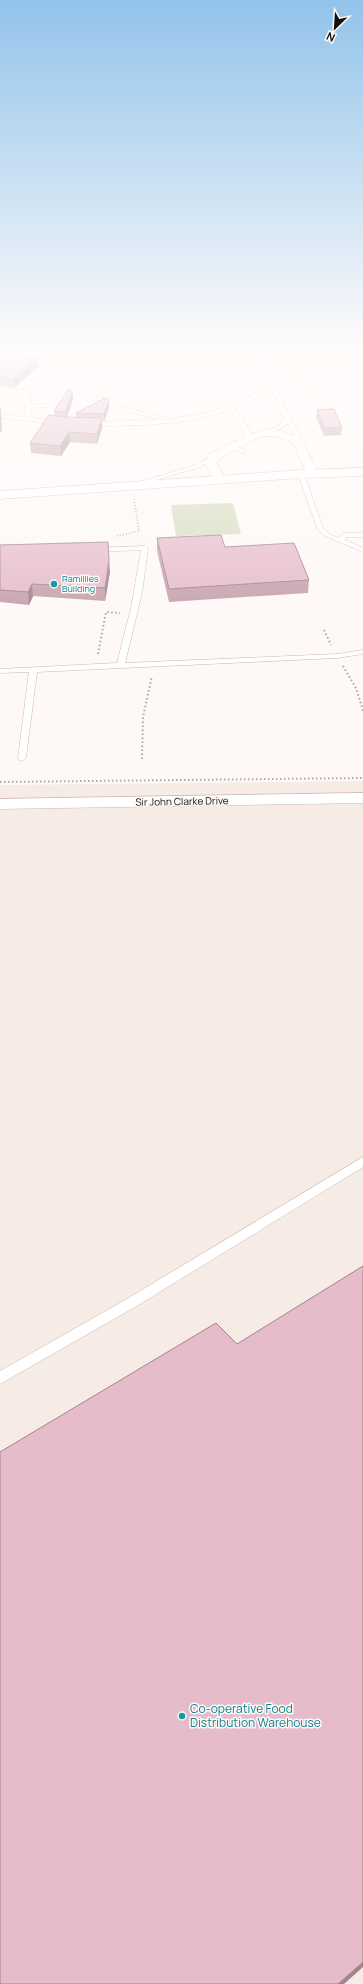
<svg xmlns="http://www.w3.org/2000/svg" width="363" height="1984" viewBox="0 0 363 1984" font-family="Manrope,sans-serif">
	<rect width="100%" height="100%" fill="#fef9f7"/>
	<polygon fill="#f7ebe6" points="363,781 363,1984 0,1984 0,785"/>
	<polygon fill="#d6dcbf" points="233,503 241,534 176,536 171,505"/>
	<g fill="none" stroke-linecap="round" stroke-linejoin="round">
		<g stroke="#cfb8ae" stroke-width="1">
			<g id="service">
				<path d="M324,349H341L363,352V356C334,350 316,353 289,364V367C310,374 318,393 328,411L327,412H323C315,399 306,371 287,370C282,370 277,373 272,373L276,385L279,387L277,389L284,406L301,437L300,442L295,441V437L287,423L284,427L267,434L264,432L280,425L284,418L272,391L233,409L243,418L253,438L250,440L247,438L237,419L228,410C191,424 150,425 111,426C104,426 93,428 87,424L90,422L160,420L110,406L100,401L84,376C91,371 116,357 123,361L90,377L104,399L114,404L164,418V420L211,412L271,387L266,372L256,367L257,362L269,358H277L286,361L305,354ZM269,362H276L284,366L273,370L262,366V364Z"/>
				<polygon points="0,353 47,361 50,365 29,392 30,405 49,403 52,405 49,407 31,408 32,418 58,421 61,423 60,424 0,418 0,414 26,417 23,394 0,393 0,389 24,390 44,365 43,363 0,357"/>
				<polygon points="231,445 245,450 246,451 243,453 229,448 228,447"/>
				<polygon points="210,457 215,458 200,467 143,484 140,482 196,465"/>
				<polygon points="301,472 304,474 323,528 329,534 339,538 342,534 344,533 363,533 363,537 346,537 345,540 363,548 363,552 325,536 318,530 298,474"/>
				<polygon points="145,546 148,548 142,593 125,663 337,654 363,650 363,654 337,658 37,672 26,758 22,761 19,760 18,758 29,672 0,673 0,669 117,663 131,608 141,550 96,552 93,550 96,548"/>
				<polygon points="363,1157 363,1167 135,1307 0,1384 0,1371 127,1299"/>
			</g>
		</g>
		<g stroke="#cfb8ae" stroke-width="1">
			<g id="minor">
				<path d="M267,429L282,431L302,439L318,473L316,476H308L293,443C286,440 277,435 269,436C254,436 231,453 218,460L217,465L226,479L220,483L216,482L205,465L208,455L246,436Z"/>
				<polygon points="363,793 363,803 0,809 0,799"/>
			</g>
		</g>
		<g stroke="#cfb8ae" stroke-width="1">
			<polygon id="tertiary" points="363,468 363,476 301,478 0,499 0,491 301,470"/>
		</g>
		<polyline stroke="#aca7a4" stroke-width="1.5" stroke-dasharray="1 2" stroke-linecap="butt" points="117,536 139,531 134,499"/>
		<g stroke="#aca7a4" stroke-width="2" stroke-dasharray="1.5 2.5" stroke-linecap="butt">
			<polyline points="324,630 331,645"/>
			<polyline points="98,654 106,612 120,613"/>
			<polyline points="343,666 356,688 363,711"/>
			<polyline points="142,759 143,717 152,676"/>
			<polyline points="0,782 363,778"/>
		</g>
		<use href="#service" fill="#fff" fill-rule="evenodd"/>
		<use href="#minor" fill="#fff" fill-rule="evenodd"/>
		<use href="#tertiary" fill="#fff" fill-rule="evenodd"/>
	</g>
	<g fill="#c6a2ae">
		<polygon points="0,352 38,357 39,366 14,388 1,386 0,387"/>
		<polygon points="72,392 73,399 67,417 76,418 76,413 109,400 109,407 104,422 102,421 102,428 97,444 70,442 61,456 31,453 30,443 54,416 54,411"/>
		<polygon points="317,410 342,428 341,435 324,436 316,417"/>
		<polygon points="157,538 225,547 309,580 308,593 169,602 157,551"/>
		<polygon points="0,545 110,572 105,601 33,596 29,605 0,602"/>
	</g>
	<g fill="#a1848d">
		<polygon points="38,357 39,366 14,388 14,379"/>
		<polygon points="72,392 73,399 66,419 66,412"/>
		<polygon points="109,400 109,407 104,422 104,414"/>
		<polygon points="0,403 1,413 2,431 0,433"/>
		<polygon points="102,418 102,428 97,444 97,434"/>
		<polygon points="69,432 70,442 61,456 60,446"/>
		<polygon points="109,559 110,572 105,601 105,588"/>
		<polygon points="32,584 33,596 29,605 28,592"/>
		<polygon points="363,1962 363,1967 344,1984 338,1984"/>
	</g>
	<g fill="#e6bcca" stroke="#a1848d">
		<polygon points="0,352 38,357 14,379 0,377"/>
		<polygon points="68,390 72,392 66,412 54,411"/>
		<polygon points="105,398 109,400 104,414 76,413"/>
		<polygon points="334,409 342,428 324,428 317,410"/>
		<polygon points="0,410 1,421 0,422"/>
		<polygon points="49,415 63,417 102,418 97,434 69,432 60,446 30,443"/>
		<polygon points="221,535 225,547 294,543 309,580 169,589 157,538"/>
		<polygon points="108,542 109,559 105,588 32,584 28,592 0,590 0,545"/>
		<polygon points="363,1266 363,1962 338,1984 0,1984 0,1452 216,1323 237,1344"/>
	</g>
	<linearGradient id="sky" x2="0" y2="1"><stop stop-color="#92c3ea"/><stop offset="0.56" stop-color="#fffcfb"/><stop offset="1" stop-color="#fffcfb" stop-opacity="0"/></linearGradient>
	<rect width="363" height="625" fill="url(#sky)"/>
	<g fill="#0f9aa8" stroke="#fef9f7" stroke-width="1.5">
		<circle cx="54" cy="584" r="4"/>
		<circle cx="182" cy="1716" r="4"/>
	</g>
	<g text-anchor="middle" stroke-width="3" stroke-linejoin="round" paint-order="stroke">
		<g font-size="9" fill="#0d838f" stroke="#fef9f7" text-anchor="start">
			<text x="62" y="582">Ramillies<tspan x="62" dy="10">Building</tspan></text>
		</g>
		<g font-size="10" fill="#150e0a" stroke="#fef9f7">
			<text transform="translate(182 801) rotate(-1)" y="4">Sir John Clarke Drive</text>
		</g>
		<g font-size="12" fill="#0d838f" stroke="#fef9f7" text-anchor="start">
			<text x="190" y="1713">Co-operative Food<tspan x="190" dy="14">Distribution Warehouse</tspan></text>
		</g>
	</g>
	<g transform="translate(335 28) rotate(205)" stroke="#fef9f7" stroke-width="3" paint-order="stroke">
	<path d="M0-3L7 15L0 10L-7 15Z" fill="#150e0a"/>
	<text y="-6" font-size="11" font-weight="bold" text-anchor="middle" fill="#150e0a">N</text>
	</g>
</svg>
